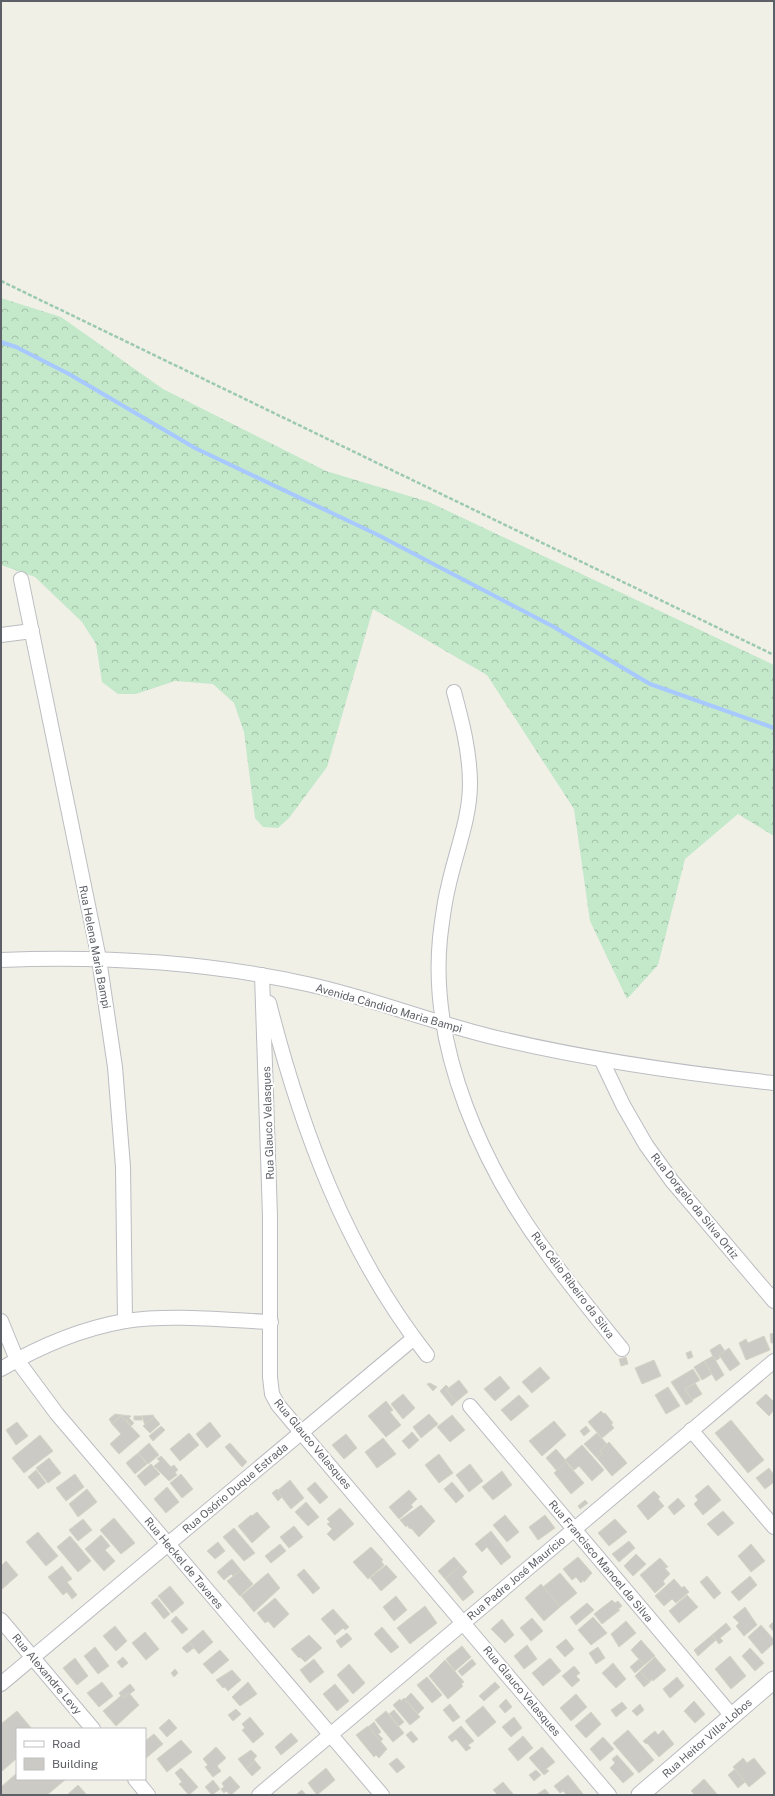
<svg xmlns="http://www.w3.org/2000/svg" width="775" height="1796" viewBox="0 0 775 1796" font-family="'Public Sans',sans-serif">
	<defs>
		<pattern id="forest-crowns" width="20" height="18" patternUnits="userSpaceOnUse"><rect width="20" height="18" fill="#c3e8ca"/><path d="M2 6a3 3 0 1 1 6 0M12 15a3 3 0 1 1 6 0" fill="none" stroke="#a2bfa8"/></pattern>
	</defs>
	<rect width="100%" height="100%" fill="#f0f0e7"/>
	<polygon fill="url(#forest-crowns)" points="1,298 61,317 163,389 326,471 429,502 774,665 774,836 738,814 685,859 658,965 627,999 590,921 574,809 487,675 373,609 327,767 289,818 278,828 263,827 255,818 244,732 234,703 213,684 175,681 136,694 118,694 102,682 96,644 82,622 35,577 1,565"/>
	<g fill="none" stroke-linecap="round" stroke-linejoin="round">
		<polyline stroke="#a8c9ff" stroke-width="4" points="1,342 16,347 69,374 195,448 376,534 554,627 650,684 774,728"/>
	</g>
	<g fill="#cccac4" stroke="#d5d3c5">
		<polygon points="774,1333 774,1343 771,1343 770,1334"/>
		<polygon points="764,1336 770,1350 746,1360 739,1343 746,1339 748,1343"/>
		<polygon points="720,1344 725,1351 719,1356 720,1358 715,1361 710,1350"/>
		<polygon points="729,1348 740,1364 730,1371 719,1355"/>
		<polygon points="691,1351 693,1357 688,1359 686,1353"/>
		<polygon points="713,1356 724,1375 716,1381 704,1361"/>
		<polygon points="626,1357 628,1364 621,1366 619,1359"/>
		<polygon points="654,1360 661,1376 642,1384 635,1368"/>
		<polygon points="704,1361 712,1374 702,1380 694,1367"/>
		<polygon points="540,1367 550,1378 532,1393 522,1382"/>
		<polygon points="693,1369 700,1380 685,1389 693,1401 686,1405 671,1382"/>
		<polygon points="500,1376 510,1388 495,1401 484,1389"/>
		<polygon points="459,1380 468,1392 456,1402 446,1390"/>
		<polygon points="430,1383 437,1387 433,1391 427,1384"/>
		<polygon points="695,1383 702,1394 692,1400 685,1389"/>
		<polygon points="446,1385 449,1388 446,1390 456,1402 452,1406 440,1391"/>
		<polygon points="668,1387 680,1406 666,1414 655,1395"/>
		<polygon points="403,1394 415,1408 403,1419 391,1404"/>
		<polygon points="766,1394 774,1402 774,1410 769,1416 756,1403"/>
		<polygon points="519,1395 529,1406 511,1421 501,1410"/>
		<polygon points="386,1401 393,1410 390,1412 401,1425 386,1437 368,1416"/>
		<polygon points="601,1411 604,1414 605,1413 613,1423 611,1424 614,1428 602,1438 588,1422"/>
		<polygon points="115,1414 122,1415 112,1424 109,1419"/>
		<polygon points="429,1414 438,1424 421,1438 413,1427"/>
		<polygon points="122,1415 131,1416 126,1422 121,1416"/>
		<polygon points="153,1415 154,1417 145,1425 142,1416"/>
		<polygon points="452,1415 465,1430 450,1442 437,1427"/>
		<polygon points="121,1416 140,1436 119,1454 110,1444 121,1434 112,1424"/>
		<rect x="134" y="1416" width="8" height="4"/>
		<polygon points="154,1417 160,1424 150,1433 143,1426"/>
		<polygon points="129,1418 134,1423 131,1426 126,1420"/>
		<polygon points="731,1420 764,1460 748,1473 715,1433"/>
		<polygon points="554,1421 566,1435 542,1456 529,1441"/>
		<polygon points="17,1422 28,1436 16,1445 6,1430"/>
		<polygon points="210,1422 221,1436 207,1448 196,1434"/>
		<polygon points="161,1426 165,1430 153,1441 149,1436"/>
		<polygon points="586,1426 590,1431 584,1436 580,1431"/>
		<polygon points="412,1432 419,1440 409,1449 402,1441"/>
		<polygon points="189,1433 199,1445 180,1461 170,1449"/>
		<polygon points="597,1433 607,1444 600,1451 602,1454 597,1458 584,1444"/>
		<polygon points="346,1434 357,1448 344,1459 332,1445"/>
		<polygon points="40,1435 53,1451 24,1473 12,1458"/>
		<polygon points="383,1438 396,1454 377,1468 365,1452"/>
		<polygon points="609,1442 627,1463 612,1476 597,1458 602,1454 600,1451"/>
		<polygon points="149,1443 159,1455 148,1464 138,1453"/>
		<polygon points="230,1443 247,1462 242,1467 225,1447"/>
		<polygon points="582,1445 604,1470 592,1481 579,1466 574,1470 565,1460"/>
		<polygon points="556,1449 567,1462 557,1471 546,1458"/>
		<polygon points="138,1453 147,1464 135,1474 126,1463"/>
		<polygon points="439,1454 453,1473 439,1483 425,1465"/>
		<polygon points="161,1456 171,1467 174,1465 178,1470 175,1472 177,1475 169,1481 154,1466 160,1461 157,1459"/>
		<polygon points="49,1458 61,1473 48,1483 36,1468"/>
		<polygon points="566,1462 584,1483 571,1494 554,1473"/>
		<polygon points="151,1464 160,1474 145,1486 137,1476"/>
		<polygon points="470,1464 483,1481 469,1492 456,1475"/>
		<polygon points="769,1468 774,1475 774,1482 765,1489 756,1478"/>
		<polygon points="36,1470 46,1483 38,1489 28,1477"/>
		<polygon points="502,1471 512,1485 493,1500 482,1487"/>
		<polygon points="75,1474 84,1487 66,1501 56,1488"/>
		<polygon points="181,1474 193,1489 182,1498 170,1483"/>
		<polygon points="290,1480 304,1498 291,1509 277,1491"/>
		<polygon points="315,1482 328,1497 320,1504 307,1489"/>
		<polygon points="452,1482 464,1496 456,1503 444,1489"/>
		<polygon points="708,1485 721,1500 703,1515 694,1504 698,1500 695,1496"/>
		<polygon points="167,1487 179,1502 166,1513 154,1499"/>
		<polygon points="87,1489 97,1502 78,1517 69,1504"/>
		<polygon points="277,1489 282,1497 278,1501 272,1493"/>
		<polygon points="409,1490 417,1499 411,1505 413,1507 399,1519 389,1507"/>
		<polygon points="654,1491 660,1497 658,1499 664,1506 648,1520 637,1506"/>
		<polygon points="678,1498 685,1506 674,1515 668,1507"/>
		<polygon points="585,1500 588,1503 580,1509 578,1506"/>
		<polygon points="306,1502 319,1517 308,1526 295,1512"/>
		<polygon points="421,1505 435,1521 419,1537 411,1528 410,1529 407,1525 406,1527 400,1520"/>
		<polygon points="340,1508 354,1524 334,1541 327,1534 332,1529 327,1524 330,1522 327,1519"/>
		<polygon points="723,1511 734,1523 718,1536 707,1524"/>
		<polygon points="257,1512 270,1527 252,1543 238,1526 251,1515 252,1516"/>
		<polygon points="505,1515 519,1532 507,1542 493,1525"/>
		<polygon points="545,1515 555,1528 538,1540 529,1527"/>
		<polygon points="114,1518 135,1543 121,1554 100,1530"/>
		<polygon points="83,1519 92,1530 78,1541 69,1530"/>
		<polygon points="615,1519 627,1532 609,1546 598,1533"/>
		<polygon points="294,1526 303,1537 289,1548 280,1537"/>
		<polygon points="234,1528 255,1553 244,1561 223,1537"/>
		<polygon points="491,1531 511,1557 501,1565 487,1547 482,1552 475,1544"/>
		<polygon points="38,1532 58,1556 46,1566 26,1542"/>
		<polygon points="101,1535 110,1546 105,1550 115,1561 104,1571 85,1549"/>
		<polygon points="70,1536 91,1561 78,1572 57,1547"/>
		<polygon points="629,1541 635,1548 619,1562 612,1554"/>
		<polygon points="218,1542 225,1551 215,1559 207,1551"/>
		<polygon points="280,1544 286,1551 271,1563 265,1556"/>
		<polygon points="751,1544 765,1561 751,1572 738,1556"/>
		<polygon points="371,1547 383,1560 381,1561 384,1565 368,1579 353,1562"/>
		<polygon points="636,1554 646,1564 633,1576 624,1566"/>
		<polygon points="454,1557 461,1565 445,1579 438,1571"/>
		<polygon points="578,1557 592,1573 584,1582 583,1580 581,1583 576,1577 572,1580 563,1569"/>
		<polygon points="660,1558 668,1567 665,1568 670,1574 663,1581 665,1584 655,1593 640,1575"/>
		<polygon points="232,1559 241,1570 233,1576 231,1574 224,1580 217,1572"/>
		<polygon points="6,1561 18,1575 1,1590 1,1566"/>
		<polygon points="386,1565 397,1577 381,1591 370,1578"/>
		<polygon points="461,1565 467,1572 462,1577 474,1592 463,1601 445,1579"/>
		<polygon points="62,1566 72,1579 67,1582 77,1595 72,1599 67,1592 63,1595 48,1577"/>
		<polygon points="304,1569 320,1588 313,1594 297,1575"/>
		<polygon points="241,1570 253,1584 240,1596 227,1581"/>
		<polygon points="268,1573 280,1588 254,1612 241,1596"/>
		<polygon points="560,1573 577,1593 560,1607 543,1587"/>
		<polygon points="707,1576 721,1593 714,1599 700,1582"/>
		<polygon points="750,1576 757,1585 739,1601 731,1592"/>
		<polygon points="674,1579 682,1588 684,1586 689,1592 676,1603 672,1599 664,1606 655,1596"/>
		<polygon points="541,1584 560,1607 544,1621 525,1598"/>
		<polygon points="170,1586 184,1603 172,1613 158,1596"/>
		<polygon points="687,1595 698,1607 679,1623 669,1611"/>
		<polygon points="396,1596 407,1610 394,1621 383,1607"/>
		<polygon points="157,1598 170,1614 164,1619 151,1603"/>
		<polygon points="275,1598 289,1614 274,1628 268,1621 265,1623 257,1613"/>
		<polygon points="612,1600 615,1603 618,1601 622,1606 618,1609 620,1610 602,1624 594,1614"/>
		<polygon points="587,1603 594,1610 576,1625 570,1617"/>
		<polygon points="425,1606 437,1623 410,1644 397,1628"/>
		<polygon points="745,1607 757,1625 744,1636 736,1626 739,1623 733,1617"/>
		<polygon points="333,1609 349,1627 345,1630 343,1628 335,1635 321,1619"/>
		<polygon points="176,1616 188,1629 182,1634 171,1621"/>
		<polygon points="593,1617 607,1633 591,1645 578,1630"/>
		<polygon points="532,1618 543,1631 531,1641 520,1628"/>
		<polygon points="502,1619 514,1635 505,1643 491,1629"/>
		<polygon points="626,1621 636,1633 619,1647 611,1634"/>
		<polygon points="774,1621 774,1632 769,1626"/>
		<polygon points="726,1623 731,1629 720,1638 723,1641 719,1644 712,1635"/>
		<polygon points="761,1625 774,1640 774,1643 762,1654 748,1637"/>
		<polygon points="115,1626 127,1641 116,1651 103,1636"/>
		<polygon points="382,1627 399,1647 391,1653 374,1634"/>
		<polygon points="203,1630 213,1642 199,1654 189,1642"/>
		<polygon points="145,1632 159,1649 146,1660 132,1643"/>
		<polygon points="347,1633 352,1639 341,1648 336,1641"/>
		<polygon points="309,1635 322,1648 305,1662 300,1657 299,1658 291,1649"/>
		<polygon points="712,1635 716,1640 698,1656 694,1650"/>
		<polygon points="566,1639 574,1649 565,1657 556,1647"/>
		<polygon points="641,1640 655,1656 644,1665 631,1650"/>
		<polygon points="189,1642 194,1648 187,1653 182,1648"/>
		<polygon points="527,1645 537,1659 524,1669 514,1656"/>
		<polygon points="462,1646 471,1657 455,1671 446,1659"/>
		<polygon points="95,1647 109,1666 98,1674 84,1656"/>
		<polygon points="598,1647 605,1658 596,1664 589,1653"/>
		<polygon points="750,1648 764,1663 755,1671 742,1656"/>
		<polygon points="220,1650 229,1660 212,1674 203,1664"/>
		<polygon points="730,1656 746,1676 731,1689 715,1669"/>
		<polygon points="123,1657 128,1663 122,1668 117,1662"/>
		<polygon points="655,1657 666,1670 653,1681 652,1679 650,1682 640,1671"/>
		<polygon points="75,1658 88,1676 77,1685 63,1668"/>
		<polygon points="550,1658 561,1671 543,1686 532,1673"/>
		<polygon points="314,1659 324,1672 310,1683 300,1670"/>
		<polygon points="472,1659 476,1664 462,1676 458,1671"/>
		<polygon points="639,1659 644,1665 635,1673 630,1667"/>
		<polygon points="445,1660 464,1682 461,1684 463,1686 448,1699 429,1676"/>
		<polygon points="613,1663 626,1679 616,1688 602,1673"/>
		<polygon points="349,1664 365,1683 353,1694 337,1675"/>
		<polygon points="574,1666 580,1673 576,1676 580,1680 572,1687 562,1676"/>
		<polygon points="175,1669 178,1673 174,1677 171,1673"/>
		<polygon points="232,1670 241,1680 228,1691 225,1687 223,1688 216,1680"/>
		<polygon points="640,1671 650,1682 644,1687 635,1676"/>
		<polygon points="427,1677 442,1695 432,1703 417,1685"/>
		<polygon points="677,1677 684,1686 670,1698 663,1689"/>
		<polygon points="102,1682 113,1696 99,1707 87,1693"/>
		<polygon points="248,1682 257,1694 240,1706 232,1697"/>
		<polygon points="495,1682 500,1687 484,1701 479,1696"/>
		<polygon points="130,1684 135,1690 124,1698 121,1696 119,1693"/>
		<polygon points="335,1684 349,1701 337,1711 323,1694"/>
		<polygon points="129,1693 139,1705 116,1726 103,1711 122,1695 124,1698"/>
		<polygon points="411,1693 424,1708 418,1714 405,1699"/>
		<polygon points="576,1694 587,1707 571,1721 560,1708"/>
		<polygon points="404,1698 420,1717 410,1725 393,1705 400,1699 401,1701"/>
		<polygon points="506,1699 512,1707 505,1713 499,1706"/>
		<polygon points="694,1701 705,1714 695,1723 684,1711"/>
		<polygon points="622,1702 627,1708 616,1717 611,1710"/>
		<polygon points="450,1704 460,1717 453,1722 443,1710"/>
		<polygon points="640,1704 644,1710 637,1716 632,1711"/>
		<polygon points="483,1706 496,1722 478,1737 465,1721"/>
		<polygon points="236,1709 241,1714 233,1721 228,1715"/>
		<polygon points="394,1710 404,1722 399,1726 389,1714"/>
		<polygon points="17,1711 32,1729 17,1729 17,1758 1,1772 1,1724"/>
		<polygon points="386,1711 404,1733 393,1742 375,1720"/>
		<polygon points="591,1712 601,1724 586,1738 575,1726"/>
		<polygon points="250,1717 264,1734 253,1743 242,1730 245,1728 242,1724"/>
		<polygon points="514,1717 522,1728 511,1737 502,1727"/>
		<polygon points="169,1719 177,1728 167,1737 159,1728"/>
		<polygon points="374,1722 381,1732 378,1734 383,1739 380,1742 368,1727"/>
		<polygon points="368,1726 387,1749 379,1758 376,1755 374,1757 356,1735"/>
		<polygon points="461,1726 474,1741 468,1745 471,1748 466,1751 456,1739 452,1742 448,1737"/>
		<polygon points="628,1730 654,1760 639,1773 613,1743"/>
		<polygon points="663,1730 674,1744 659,1757 647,1743 646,1744 643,1741 655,1731 658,1735"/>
		<polygon points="411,1731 418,1739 413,1743 406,1735"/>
		<polygon points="291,1733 298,1741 281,1755 275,1747"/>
		<polygon points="154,1734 163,1744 145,1759 145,1741"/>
		<polygon points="523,1736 533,1748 518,1761 508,1749"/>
		<polygon points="603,1737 614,1749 600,1761 590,1749"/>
		<polygon points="181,1740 192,1752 167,1772 157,1759"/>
		<polygon points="216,1747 226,1758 217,1766 221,1771 213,1777 205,1767 208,1765 203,1759"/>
		<polygon points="542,1747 555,1762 546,1769 549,1771 544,1775 529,1758"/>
		<polygon points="251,1750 257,1756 254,1759 255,1761 246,1769 238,1759"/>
		<polygon points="617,1755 634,1774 623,1783 610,1768 615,1763 612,1759"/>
		<polygon points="397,1758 405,1767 397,1773 389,1764"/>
		<polygon points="743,1758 747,1763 754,1758 766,1773 749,1787 733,1767"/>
		<polygon points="255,1761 261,1768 252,1776 246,1769"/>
		<polygon points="181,1768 198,1787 189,1795 179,1784 182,1782 175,1773"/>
		<polygon points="326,1768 335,1780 317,1795 308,1783"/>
		<polygon points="735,1769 745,1782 738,1788 728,1775"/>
		<polygon points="536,1770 541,1775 534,1781 529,1775"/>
		<polygon points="17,1773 17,1779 66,1779 47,1795 1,1795 1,1787"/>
		<polygon points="568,1775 583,1794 582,1795 567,1795 563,1791 560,1793 554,1786"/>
		<polygon points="230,1776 240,1787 231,1795 226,1791 224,1793 221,1789 224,1787 222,1783"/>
		<polygon points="704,1779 717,1794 717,1795 695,1795 691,1791"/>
		<polygon points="213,1780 220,1789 212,1795 205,1787"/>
		<polygon points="503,1782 514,1795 498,1795 493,1790"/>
		<polygon points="78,1785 87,1795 67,1795"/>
		<polygon points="545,1789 550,1795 536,1795"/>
		<polygon points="302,1790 306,1795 296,1795 299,1792"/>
	</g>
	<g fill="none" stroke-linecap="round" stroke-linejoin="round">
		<g stroke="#bbbdc2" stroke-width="16">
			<g id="minor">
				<polyline points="21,579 99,959 115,1067 123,1167 125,1321"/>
				<polyline points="1,635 32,631"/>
				<path d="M454,692C462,722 470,752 470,784C470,819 455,854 448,888C444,904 442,921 440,938C429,1049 483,1168 549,1256C572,1288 597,1318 622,1349"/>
				<path d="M1,960C104,956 207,962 307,984C372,998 433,1023 497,1038C589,1060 681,1073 774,1083"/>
				<polyline points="262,975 270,1216 270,1377 272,1394 278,1405 609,1795"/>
				<path d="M269,1003C301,1129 346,1252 427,1355"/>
				<polyline points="602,1061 623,1105 646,1145 672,1181 774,1301"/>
				<polyline points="1,1321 17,1360 57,1414 382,1795"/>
				<path d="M1,1369C40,1346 80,1329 125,1321C171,1314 224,1320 271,1322"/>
				<polyline points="470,1406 732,1716"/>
				<polyline points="691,1430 774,1527"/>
				<polyline points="1,1620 93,1729"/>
				<polyline points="1,1684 414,1338"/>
				<polyline points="135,1779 148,1795"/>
				<polyline points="259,1795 774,1361"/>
			</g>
		</g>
		<g stroke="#bbbdc2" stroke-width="19">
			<polyline id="tertiary" points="640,1795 774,1680"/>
		</g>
		<polyline stroke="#9cc9b1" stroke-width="2.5" stroke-dasharray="4 2" stroke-linecap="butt" points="1,281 774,655"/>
		<use href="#minor" stroke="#fff" stroke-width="14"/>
		<use href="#tertiary" stroke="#fff" stroke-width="17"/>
	</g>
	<g text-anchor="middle" stroke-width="4" stroke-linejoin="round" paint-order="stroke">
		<g font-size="11" fill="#5e6067" stroke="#fff">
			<text transform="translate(95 947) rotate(79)" y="4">Rua Helena Maria Bampi</text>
			<text transform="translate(389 1008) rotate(16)" y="4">Avenida Cândido Maria Bampi</text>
			<text transform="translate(268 1123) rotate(-92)" y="4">Rua Glauco Velasques</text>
			<text transform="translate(695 1206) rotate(51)" y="4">Rua Dorgelo da Silva Ortiz</text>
			<text transform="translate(573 1285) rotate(53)" y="4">Rua Célio Ribeiro da Silva</text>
			<text transform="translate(313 1444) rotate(50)" y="4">Rua Glauco Velasques</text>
			<text transform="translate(235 1488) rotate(-40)" y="4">Rua Osório Duque Estrada</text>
			<text transform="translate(601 1561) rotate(50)" y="4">Rua Francisco Manoel da Silva</text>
			<text transform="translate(184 1563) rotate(50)" y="4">Rua Heckel de Tavares</text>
			<text transform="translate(516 1578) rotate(-40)" y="4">Rua Padre José Maurício</text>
			<text transform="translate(47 1674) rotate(50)" y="4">Rua Alexandre Levy</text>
			<text transform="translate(522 1691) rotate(50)" y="4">Rua Glauco Velasques</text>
			<text transform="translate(707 1738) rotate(-41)" y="4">Rua Heitor Villa-Lobos</text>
		</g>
	</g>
	<rect width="775" height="1796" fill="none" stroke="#5e6067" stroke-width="4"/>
	<rect x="16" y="1728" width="130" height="52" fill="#ffffff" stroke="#bfbfc2"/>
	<rect x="24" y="1741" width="20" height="6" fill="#ffffff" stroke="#bfbfc2"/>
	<text x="52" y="1748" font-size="12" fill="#5e6067">Road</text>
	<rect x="24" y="1758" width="20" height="12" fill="#cccac4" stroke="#bfbfc2"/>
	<text x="52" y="1768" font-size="12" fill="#5e6067">Building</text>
</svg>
